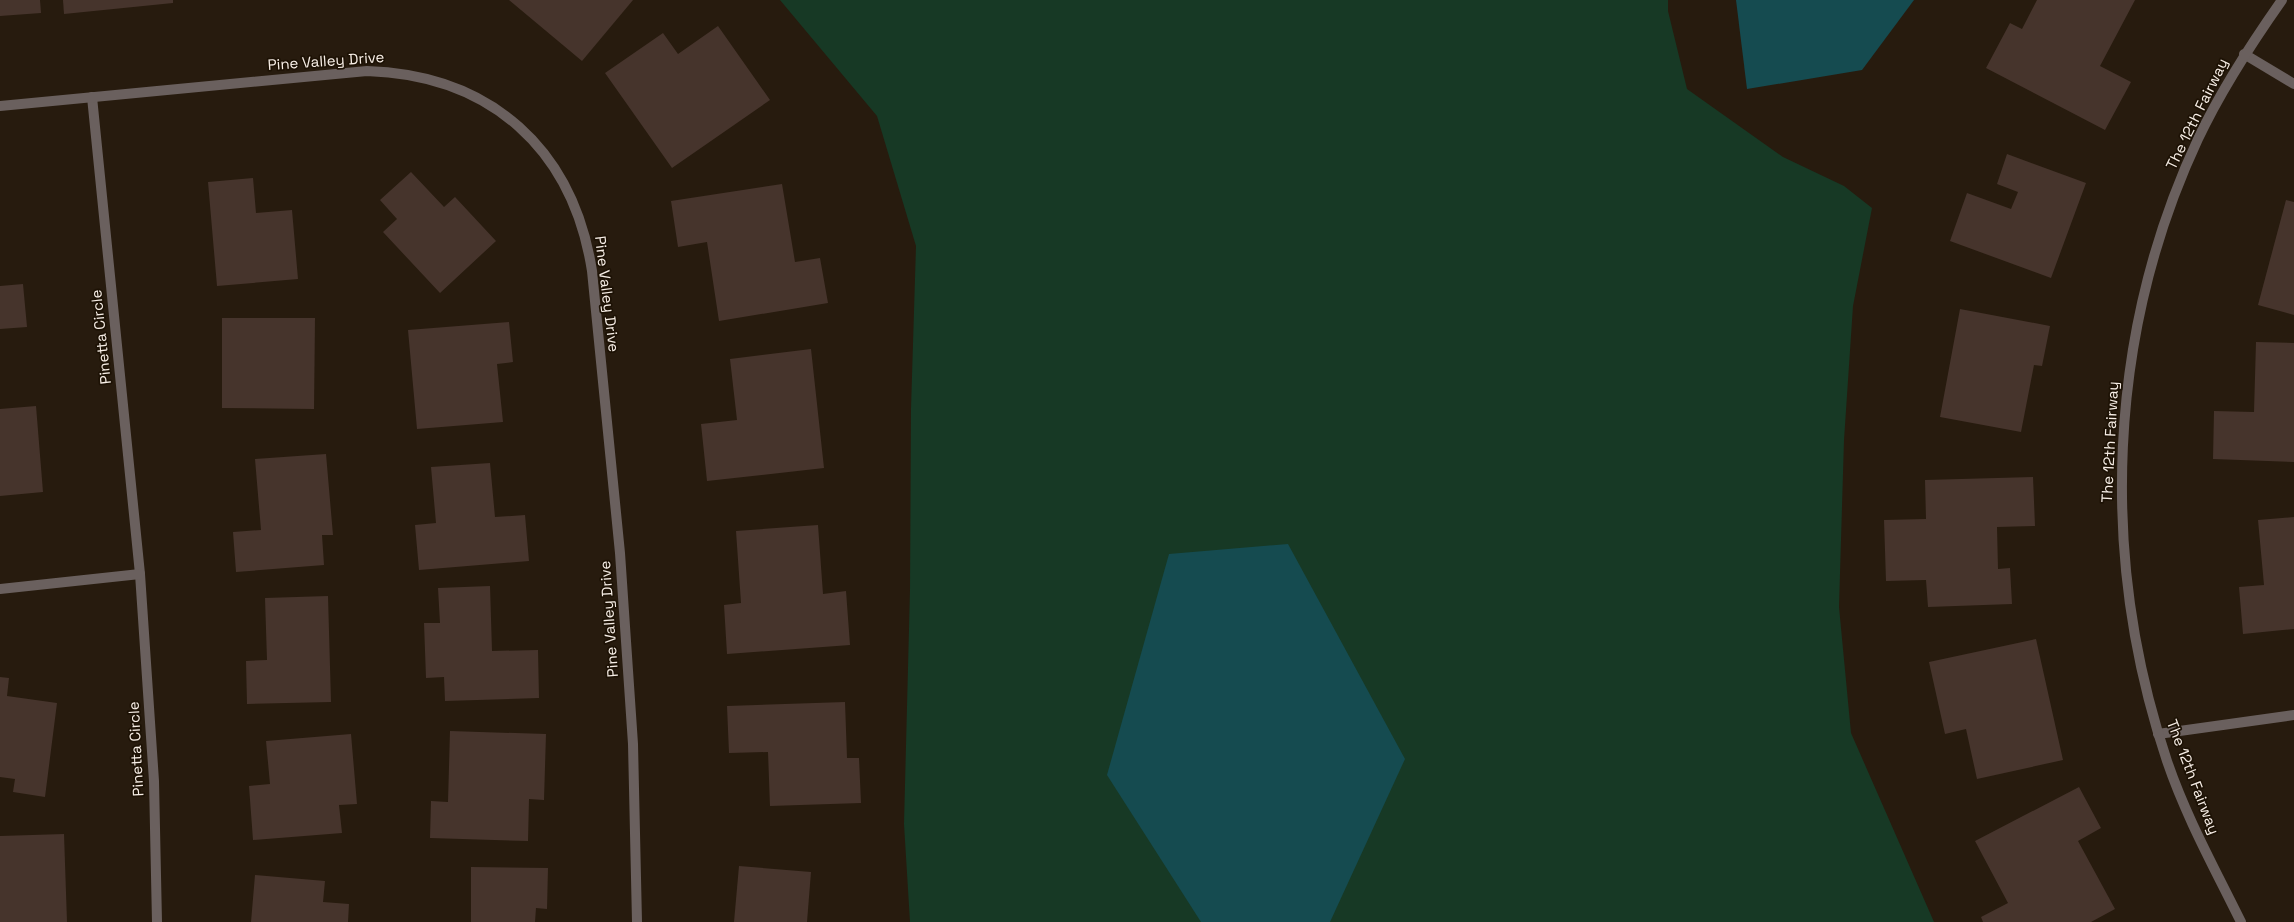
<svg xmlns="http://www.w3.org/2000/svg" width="2294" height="922" viewBox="0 0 2294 922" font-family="'Space Grotesk',sans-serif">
	<rect width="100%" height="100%" fill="#271b0e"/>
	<polygon fill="#173925" points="780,0 1668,0 1668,11 1687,89 1783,157 1844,186 1872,208 1853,306 1844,440 1839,607 1851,733 1934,922 910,922 904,824 910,590 911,409 916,246 877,116"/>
	<g fill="#154b50">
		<polygon points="1736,0 1914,0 1862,70 1747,89"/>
		<polygon points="1288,544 1405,759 1330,922 1201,922 1107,775 1169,554"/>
	</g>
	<g fill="#46342c">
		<polygon points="0,0 40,0 41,13 0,16"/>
		<polygon points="63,0 173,0 173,3 64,14"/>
		<polygon points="509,0 633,0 582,61"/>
		<polygon points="2037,0 2135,0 2100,66 2131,82 2105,130 1986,68 2010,23 2022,29"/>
		<polygon points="718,26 770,100 672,168 605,73 663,33 678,54"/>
		<polygon points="2007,154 2086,183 2051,278 1950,241 1967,193 2011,209 2018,192 1997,184"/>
		<polygon points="411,172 444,207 455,197 496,241 440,293 383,232 397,219 380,200"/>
		<polygon points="253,178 256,213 292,210 298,279 217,286 208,182"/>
		<polygon points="782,184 795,262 820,258 828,303 719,321 707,242 678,247 671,201"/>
		<polygon points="2286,200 2294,202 2294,315 2258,305"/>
		<polygon points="23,284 27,327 0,329 0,286"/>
		<polygon points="1960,309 2050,326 2042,366 2034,365 2021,432 1940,417"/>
		<polygon points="222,318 315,318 314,409 222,408"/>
		<polygon points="509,322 513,362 497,364 503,422 417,429 408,330"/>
		<polygon points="2256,342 2294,343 2294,462 2213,459 2214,411 2254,412"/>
		<polygon points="811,349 824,468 707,481 701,424 737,420 730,359"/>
		<polygon points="36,406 43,492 0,496 0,409"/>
		<polygon points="326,454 333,535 322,535 324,565 236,572 233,532 261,530 255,459"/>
		<polygon points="490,463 495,517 525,515 529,561 419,570 415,525 436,523 431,467"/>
		<polygon points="2033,477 2035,526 1997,527 1998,569 2010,568 2012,604 1928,607 1926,580 1886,581 1884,520 1926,519 1925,480"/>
		<polygon points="2294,517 2294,629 2243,634 2239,587 2264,585 2258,520"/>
		<polygon points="818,525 823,594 846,591 850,645 727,654 724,605 741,603 736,531"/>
		<polygon points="490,586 492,651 538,650 539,698 445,701 444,677 426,678 424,623 440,623 438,588"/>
		<polygon points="328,596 331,702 247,704 246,661 267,660 265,598"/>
		<polygon points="2036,639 2063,760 1977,779 1966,729 1945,734 1929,662"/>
		<polygon points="0,677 9,678 7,696 57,703 45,797 13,792 15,779 0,777"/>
		<polygon points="845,702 847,758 859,758 861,803 770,806 768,752 729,753 727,706"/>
		<polygon points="450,731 546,734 544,800 529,799 528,841 430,838 431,801 448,802"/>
		<polygon points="351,734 357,804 339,805 342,833 253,840 249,786 270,784 266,741"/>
		<polygon points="2079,787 2101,828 2078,841 2115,909 2091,922 1983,922 1981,917 2008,903 1975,841"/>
		<polygon points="64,834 67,922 0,922 0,836"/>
		<polygon points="739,866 811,872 807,922 734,922"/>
		<polygon points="471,867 548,868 547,909 536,908 535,922 471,922"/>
		<polygon points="255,875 325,881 323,902 349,904 348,922 251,922"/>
	</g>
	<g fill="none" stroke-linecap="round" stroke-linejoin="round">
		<g stroke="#6a605e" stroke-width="10">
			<polyline points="2244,54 2294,84"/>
			<polyline points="92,97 140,574 154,781 157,922"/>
			<path d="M0,106L367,71C491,75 573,149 592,271L620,553L633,744L637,922"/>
			<polyline points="0,589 140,574"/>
			<polyline points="2158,734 2294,715"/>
			<path d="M2241,922C2215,869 2186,817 2167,761C2099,558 2107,334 2198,139C2221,90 2251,44 2282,0"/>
		</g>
	</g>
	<g text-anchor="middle" stroke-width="3.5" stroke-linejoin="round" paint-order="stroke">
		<g font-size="15" fill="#f7eee6" stroke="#1d1205">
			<text transform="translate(326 61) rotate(-4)" y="5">Pine Valley Drive</text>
			<text transform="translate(2197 114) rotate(-64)" y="5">The 12th Fairway</text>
			<text transform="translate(607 294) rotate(83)" y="5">Pine Valley Drive</text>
			<text transform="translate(101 337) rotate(-96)" y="5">Pinetta Circle</text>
			<text transform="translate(2110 442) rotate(-87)" y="5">The 12th Fairway</text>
			<text transform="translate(609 619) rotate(-94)" y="5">Pine Valley Drive</text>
			<text transform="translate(136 749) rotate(-93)" y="5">Pinetta Circle</text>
			<text transform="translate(2193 777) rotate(69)" y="5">The 12th Fairway</text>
		</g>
	</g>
</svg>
